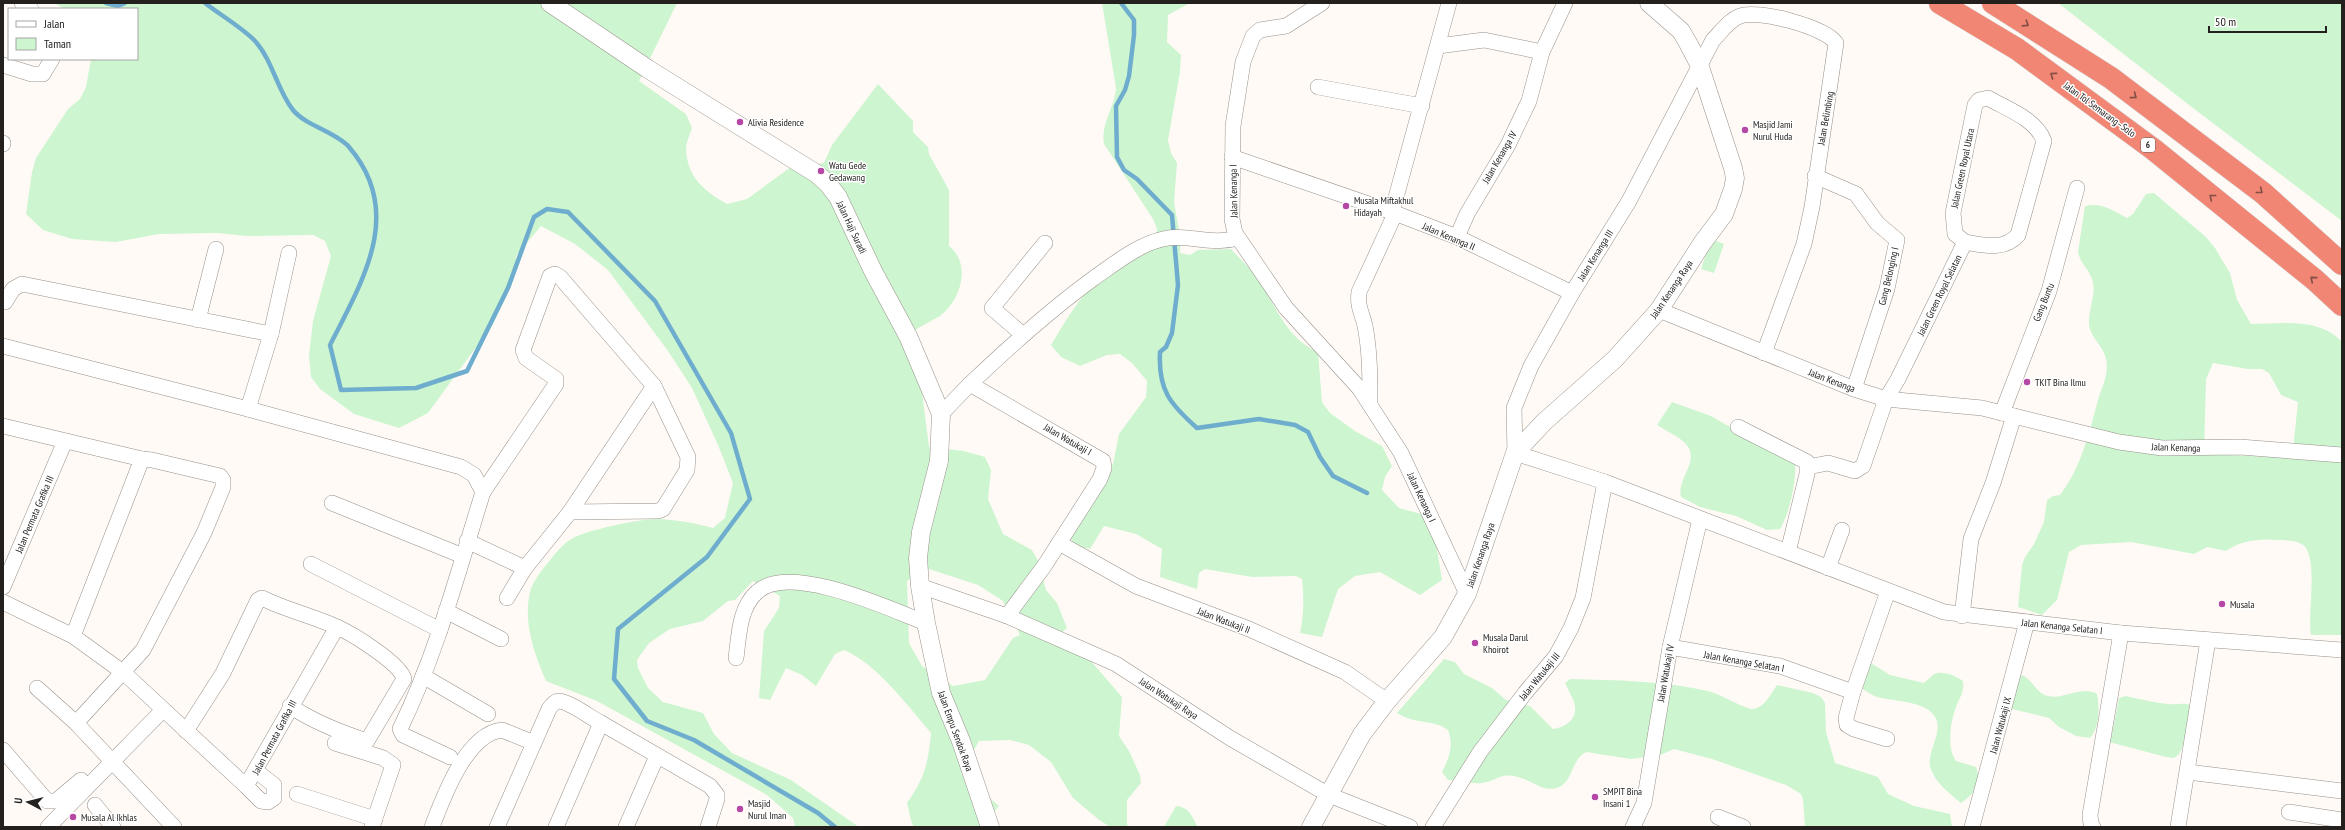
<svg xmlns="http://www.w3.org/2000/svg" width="2345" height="830" viewBox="0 0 2345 830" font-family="'PT Sans Narrow',sans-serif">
	<rect width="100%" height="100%" fill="#fffaf5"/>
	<g fill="#cdf5d0" fill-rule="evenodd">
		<path d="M54,3H677L639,81L686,114L692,128C690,134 686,143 686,149C687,177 704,191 727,204L747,199L791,167L824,163L832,145L878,84L913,121V132L928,147L929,154L949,190V246C972,264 961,300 940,316C932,321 923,325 915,330L917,373L922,392L929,447L964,451L985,457L991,470L988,499L1003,534L1032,550L1038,561L1046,590L1057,603L1067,628L1050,643L1090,660L1122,697L1119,736L1129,751L1140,775L1141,783L1127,800V825L1132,827H1110L1098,819L1073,798L1051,762L1029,745L1010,740L979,741L961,774L999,806L980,827H915L912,824L907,803C925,777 928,764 931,733C907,705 878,665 844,650L835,654L816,686L802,675L786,668L770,700L759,698L764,631L779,608L780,596L753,581L735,600L728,601L703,621L670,629L649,643L637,660L638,668L648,688L663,702L703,713L714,734L732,753L791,780L859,827H795L793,818L767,795L597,701L546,681C534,653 523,623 530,592C532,583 541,571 547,564C555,554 562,544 573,538C587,530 643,518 659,519C677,520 696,523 713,528L725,518L733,483L718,445L692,388L668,351L608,270L575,244L541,226L516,256V271L511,286L493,324L428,413L399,428L354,414L320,389L311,377L309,356L313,321L331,256L325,241L313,235L247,236L217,233L159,234L116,242L72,239L43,230L26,214L32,172L36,158L68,109L80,99L86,87L91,59H137V9H65ZM929,569L978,585L1003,601L1020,635L1013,638L985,680L953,686L922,666L909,643L907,581Z"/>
		<path d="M1102,3H1190L1168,15L1167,42L1181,55L1180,72L1168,140L1171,153L1177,163L1174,202L1181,241L1180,253L1190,255L1198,250L1231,249C1241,260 1252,270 1260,282C1277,308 1287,339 1318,352L1322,402L1330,413L1355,431L1382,446L1392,466L1385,477L1382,490L1399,508L1421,514L1436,543L1442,580L1420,595L1380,572L1355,576L1338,589L1322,637L1300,633C1304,614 1304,598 1302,579L1296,576L1252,577L1205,569L1199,573L1197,589L1160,577L1162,549L1136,534L1104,526L1090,549L1077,546L1069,537L1113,464L1119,434L1146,397L1147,381L1132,363L1120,354L1107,355L1080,366L1061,357L1051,345C1065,322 1079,296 1101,278C1116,265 1137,257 1155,249L1157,229L1153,219L1104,144C1100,125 1115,107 1116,88Z"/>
		<polygon points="2058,3 2342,3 2342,221 2193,108"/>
		<path d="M2154,193L2206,237L2215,248L2230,273L2237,300L2251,324C2281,324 2319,317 2342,342V635H2311C2307,615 2319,557 2303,545C2296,540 2284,540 2276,540C2259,538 2240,541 2226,551L2207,547L2194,554L2131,542L2081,545L2069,552L2057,600L2042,615L2018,607L2022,565L2025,557L2034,544L2044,522L2047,500L2053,496L2060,495C2081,468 2089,433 2098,400C2102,386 2109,375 2106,359C2104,346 2090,338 2089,324C2088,309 2097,294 2092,279C2089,269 2080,263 2078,252L2085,206C2100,202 2113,210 2127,218L2133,214L2146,194ZM2213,363L2248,369H2262L2269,373L2281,395L2298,402L2292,458L2204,454L2206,379Z"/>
		<polygon points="1711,239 1724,244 1714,273 1701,269"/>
		<path d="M1672,402L1711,416L1795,464C1797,478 1789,516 1780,529L1767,530L1736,516L1700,507L1681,497C1676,478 1701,462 1686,444C1680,437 1666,431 1657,425Z"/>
		<path d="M1444,659L1455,662L1464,674L1492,688L1506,700L1530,706L1553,729C1563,728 1577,720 1575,707C1574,699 1568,690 1565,683L1570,679C1616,680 1664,681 1708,691C1723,695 1736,705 1751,709C1764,709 1770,695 1777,685L1813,693L1821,697L1825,703L1826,732L1835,763L1878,777L1888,794L1914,806L1950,814L1952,827H1805L1803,800L1801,794L1786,785L1712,759L1674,749L1660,755L1631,759L1586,752C1572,759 1573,779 1561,786C1546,795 1532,780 1518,777C1500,772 1497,781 1482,783C1472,784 1459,781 1448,780L1442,772C1449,758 1454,746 1448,730C1433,719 1416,725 1397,713Z"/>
		<path d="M1869,662L1890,675L1924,683C1927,681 1931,676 1934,674C1943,670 1956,676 1963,681C1965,693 1958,699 1955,710C1950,724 1947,749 1956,761L1976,767C1982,784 1975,793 1961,803C1949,793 1934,782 1930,766C1927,749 1947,728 1932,713C1921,701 1892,701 1877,697C1871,695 1867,691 1861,688Z"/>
		<path d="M2022,675C2032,679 2037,694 2048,696C2064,700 2082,685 2097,694C2100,708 2099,728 2090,738L2076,736L2059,727L2049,718L2012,709L2017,680Z"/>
		<path d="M2126,696C2140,699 2155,703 2169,704C2178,705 2183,702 2190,705C2190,715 2185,748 2178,755C2174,759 2171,758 2166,757L2109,742L2112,734L2119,698Z"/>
		<path d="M1176,806C1190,807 1192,817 1198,827H1164Z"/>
	</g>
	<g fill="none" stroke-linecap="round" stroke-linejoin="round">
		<g stroke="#6fadce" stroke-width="4.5">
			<polyline points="106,3 118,6 125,3"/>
			<path d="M205,3C219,14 244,29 255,41C273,61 277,90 293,110C306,126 336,132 349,147C405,212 363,280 330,345L341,390L416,388L467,371L508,288L534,217L547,209L568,212L655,301L731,433L750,499L707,557L618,629L614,679L647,721L694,740L818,813L835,827"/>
			<path d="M1121,3L1134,20V35L1129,76L1125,90L1116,106L1117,157L1124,170L1137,179L1172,215L1178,285L1172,333L1166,347L1160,352C1158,390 1170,404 1197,428L1259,419L1295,425L1308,432L1320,457L1333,476L1367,493"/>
		</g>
		<g stroke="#98908a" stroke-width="16">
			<g id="minor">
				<polyline points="22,3 31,9"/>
				<polyline points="1322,3 1286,26 1260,30 1253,36 1243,62 1233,126 1232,219 1235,233 1286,308 1359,388 1401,453 1467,594"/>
				<polyline points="1438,46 1484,40 1542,52 1565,3"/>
				<polyline points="3,65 32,74 43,74 52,59"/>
				<polyline points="1318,87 1422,106"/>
				<polyline points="3,144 3,143"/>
				<polyline points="1232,157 1392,212 1457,237 1572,293"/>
				<polyline points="1815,176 1856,194 1877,223 1897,240 1887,289 1854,389"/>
				<polyline points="1392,212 1449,3"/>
				<polyline points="1457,237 1467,214 1508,145 1529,101 1542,52"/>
				<polyline points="1659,310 1854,389 1886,399 1982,408 2119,442 2162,448 2240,447 2342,455"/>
				<polyline points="198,320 216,249"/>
				<polyline points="271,334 289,253"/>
				<polyline points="1022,334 992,308 1045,243"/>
				<polyline points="3,346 248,409 271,334 22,284 13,289 5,302"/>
				<path d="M1764,353L1804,244L1812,207L1836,43C1825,27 1758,9 1740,16C1729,20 1721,32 1713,40L1629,201L1572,293L1531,366L1514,408L1515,453L1605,482L1944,612L2121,633L2342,650"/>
				<path d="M970,384C1010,346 1050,310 1094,278C1114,264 1139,244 1163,239C1187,233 1210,246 1238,238"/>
				<path d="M1370,404C1370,379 1370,351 1365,326C1362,312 1357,307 1359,292L1395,214"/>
				<path d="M248,409L461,467L474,475L483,492C458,572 437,653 400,729L403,735L450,757"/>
				<polyline points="2002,413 2049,291 2077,188"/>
				<polyline points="941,414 970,384 1103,461 1104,468 1100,479 1045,565 1007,616"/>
				<polyline points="3,426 142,459 73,636"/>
				<polyline points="1738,427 1807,462 1807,474 1788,552"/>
				<path d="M1808,467L1828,463L1855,471L1863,466L1886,399L1898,379L1965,242C1983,245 2004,251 2018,235L2044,141C2036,119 2007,109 1988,98L1979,100L1975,105L1953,213L1955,234L1965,242"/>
				<polyline points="483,492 556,384 556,379 526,358 523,350 550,276 555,274 560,277 654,386 688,457 687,470 663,509 658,511 570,512 525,568 507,598"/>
				<polyline points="332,503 463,556"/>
				<polyline points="570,512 654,386"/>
				<polyline points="467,541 525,568"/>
				<polyline points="1059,543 1136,586 1249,629 1345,672 1387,701"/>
				<polyline points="311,564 440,630"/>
				<polyline points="1828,568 1842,530"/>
				<polyline points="920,586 1007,616 1116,664 1230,738 1329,795 1410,827"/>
				<polyline points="3,587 65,441"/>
				<polyline points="3,602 73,636 124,673 246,786 337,627"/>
				<polyline points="446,611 501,639"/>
				<polyline points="1962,616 1971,539 1993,483 2014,416"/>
				<polyline points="1670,647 1780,666 1853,692 1888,591"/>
				<path d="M736,658C739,636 739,608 757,592C789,562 890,609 926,623"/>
				<polyline points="423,676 488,714"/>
				<polyline points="37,688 76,723 174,827"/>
				<polyline points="1853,692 1846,718 1847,725 1854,729 1887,739"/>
				<polyline points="76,723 143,650 204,533 223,487 223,480 220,476 152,460 142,459"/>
				<polyline points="601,723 710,786 717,795 717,799 708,827"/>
				<path d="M186,731L223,673L258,600L262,598C286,610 313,616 337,627C353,634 401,664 404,679L367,741C339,732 314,722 290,706"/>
				<polyline points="335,743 383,758 393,765 372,827"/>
				<polyline points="3,750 47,801 56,801 81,780"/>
				<polyline points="2188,772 2342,791"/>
				<polyline points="246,786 261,801 268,802 274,798 274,785 256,771"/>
				<polyline points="297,794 375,819"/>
				<polyline points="95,805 113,827"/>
				<polyline points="2289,812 2342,820"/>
				<polyline points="1718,817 1743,827"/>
				<polyline points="48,827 163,710"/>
				<path d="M432,827C443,798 466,734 502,730L534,743"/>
				<path d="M497,827L549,709C551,706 554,702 558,701C569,701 591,718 601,723L556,827"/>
				<polyline points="626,827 657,756"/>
				<polyline points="1433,827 1480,752 1525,693 1556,656 1571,628 1583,598 1605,482"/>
				<polyline points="1633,827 1644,803 1670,647 1700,519"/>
				<polyline points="1972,827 2027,622"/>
				<polyline points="2093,827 2091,824 2090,815 2121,633"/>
				<polyline points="2178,827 2208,640"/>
			</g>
		</g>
		<g stroke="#98908a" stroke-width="19">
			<g id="tertiary">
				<polyline points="550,3 648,69 817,174 828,184 838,197 873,271 908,336 941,414 939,461 921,532 918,558 920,586 926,623 941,693 961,741 990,827"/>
				<polyline points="1311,827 1362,734 1387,701 1443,637 1467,594 1515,453 1544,422 1615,359 1659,310 1703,242 1724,214 1733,189 1735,178 1733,168 1699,64 1688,43 1681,31 1649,3"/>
			</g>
		</g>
		<g stroke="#d7d7d6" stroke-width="23">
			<g id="motorway">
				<polyline points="1940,3 2017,49 2153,149 2315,280 2342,305"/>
				<polyline points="1993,3 2111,78 2263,193 2342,264"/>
			</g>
		</g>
		<use href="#minor" stroke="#fff" stroke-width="15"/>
		<use href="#tertiary" stroke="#fff" stroke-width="18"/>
		<use href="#motorway" stroke="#f18674" stroke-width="22"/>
	</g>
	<defs><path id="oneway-chevron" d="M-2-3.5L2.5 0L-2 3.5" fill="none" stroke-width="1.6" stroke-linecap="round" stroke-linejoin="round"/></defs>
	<g stroke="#804e45">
		<use href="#oneway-chevron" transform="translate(2026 24) rotate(33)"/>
		<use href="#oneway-chevron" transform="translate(2053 75) rotate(-144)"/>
		<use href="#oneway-chevron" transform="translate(2134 96) rotate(37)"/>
		<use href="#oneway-chevron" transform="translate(2260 191) rotate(38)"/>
		<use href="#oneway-chevron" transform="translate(2212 197) rotate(-141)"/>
		<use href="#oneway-chevron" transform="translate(2313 279) rotate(-140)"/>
	</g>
	<g fill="#b547a5" stroke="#fff" stroke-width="1.5">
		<circle cx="740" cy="122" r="4"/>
		<circle cx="1745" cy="130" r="4"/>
		<circle cx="821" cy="171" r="4"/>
		<circle cx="1346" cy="206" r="4"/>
		<circle cx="2027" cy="382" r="4"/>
		<circle cx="2222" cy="604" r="4"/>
		<circle cx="1475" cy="643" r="4"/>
		<circle cx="1595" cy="797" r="4"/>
		<circle cx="740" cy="809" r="4"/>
		<circle cx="73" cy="817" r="4"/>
	</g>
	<g text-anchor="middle" stroke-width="3" stroke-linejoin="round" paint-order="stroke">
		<rect fill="#fff" stroke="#656362" stroke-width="1" x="2141" y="138" width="14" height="14" rx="3"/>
		<g font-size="9" font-weight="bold" fill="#23201e">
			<text x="2148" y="148">6</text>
		</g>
		<g font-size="10" fill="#23201e" stroke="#fff">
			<text transform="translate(2100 109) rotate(36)" y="4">Jalan Tol Semarang–Solo</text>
			<text transform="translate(1825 118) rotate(-80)" y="4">Jalan Belimbing</text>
			<text transform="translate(1499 157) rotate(-60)" y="4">Jalan Kenanga IV</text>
			<text transform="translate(1962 168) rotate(-78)" y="4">Jalan Green Royal Utara</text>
			<text transform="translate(1233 191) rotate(-91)" y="4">Jalan Kenanga I</text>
			<text transform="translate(852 227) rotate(65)" y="4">Jalan Haji Suradi</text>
			<text transform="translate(1449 236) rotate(23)" y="4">Jalan Kenanga II</text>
			<text transform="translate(1595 255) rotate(-58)" y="4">Jalan Kenanga III</text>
			<text transform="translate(1888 276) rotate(-77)" y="4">Gang Belonging I</text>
			<text transform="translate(1671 289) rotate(-56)" y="4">Jalan Kenanga Raya</text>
			<text transform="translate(1939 295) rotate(-64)" y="4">Jalan Green Royal Selatan</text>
			<text transform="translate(2043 302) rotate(-68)" y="4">Gang Buntu</text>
			<text transform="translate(1832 380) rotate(21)" y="4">Jalan Kenanga</text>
			<text transform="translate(1068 439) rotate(30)" y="4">Jalan Watukaji I</text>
			<text transform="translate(2176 447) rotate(2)" y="4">Jalan Kenanga</text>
			<text transform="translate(1422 497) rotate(65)" y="4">Jalan Kenanga I</text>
			<text transform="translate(34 514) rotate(-67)" y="4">Jalan Permata Grafika III</text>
			<text transform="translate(1480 555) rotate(-71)" y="4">Jalan Kenanga Raya</text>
			<text transform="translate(1224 620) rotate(21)" y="4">Jalan Watukaji II</text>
			<text transform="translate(2062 626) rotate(6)" y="4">Jalan Kenanga Selatan I</text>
			<text transform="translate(1744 661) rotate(10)" y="4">Jalan Kenanga Selatan I</text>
			<text transform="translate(1665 673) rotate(-80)" y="4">Jalan Watukaji IV</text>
			<text transform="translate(1539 676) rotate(-51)" y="4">Jalan Watukaji III</text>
			<text transform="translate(1169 698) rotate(33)" y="4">Jalan Watukaji Raya</text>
			<text transform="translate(2000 725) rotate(-75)" y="4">Jalan Watukaji IX</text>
			<text transform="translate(956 731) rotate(70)" y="4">Jalan Empu Sendok Raya</text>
			<text transform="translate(274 737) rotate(-62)" y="4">Jalan Permata Grafika III</text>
		</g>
		<g font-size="10" fill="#23201e" stroke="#fff" text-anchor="start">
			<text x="748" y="126">Alivia Residence</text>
			<text x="1753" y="128">Masjid Jami<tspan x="1753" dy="12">Nurul Huda</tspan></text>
			<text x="829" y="169">Watu Gede<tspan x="829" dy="12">Gedawang</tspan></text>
			<text x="1354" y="204">Musala Miftakhul<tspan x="1354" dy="12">Hidayah</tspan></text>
			<text x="2035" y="386">TKIT Bina Ilmu</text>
			<text x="2230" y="608">Musala</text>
			<text x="1483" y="641">Musala Darul<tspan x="1483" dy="12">Khoirot</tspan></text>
			<text x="1603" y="795">SMPIT Bina<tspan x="1603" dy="12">Insani 1</tspan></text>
			<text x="748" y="807">Masjid<tspan x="748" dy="12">Nurul Iman</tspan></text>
			<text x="81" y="821">Musala Al Ikhlas</text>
		</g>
	</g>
	<rect width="2345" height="830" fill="none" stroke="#23201e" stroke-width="8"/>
	<rect x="8" y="8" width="130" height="52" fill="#ffffff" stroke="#a7a6a5"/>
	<rect x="16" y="21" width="20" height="6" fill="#ffffff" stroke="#a7a6a5"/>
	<text x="44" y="28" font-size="12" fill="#23201e">Jalan</text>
	<rect x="16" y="38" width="20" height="12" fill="#cdf5d0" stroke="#a7a6a5"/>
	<text x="44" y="48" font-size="12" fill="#23201e">Taman</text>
	<g transform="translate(28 802) rotate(277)" stroke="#ffffff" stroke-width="3" paint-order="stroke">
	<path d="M0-3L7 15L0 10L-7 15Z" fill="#23201e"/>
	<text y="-6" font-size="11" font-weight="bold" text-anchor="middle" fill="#23201e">U</text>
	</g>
	<path d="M2209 26v6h117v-6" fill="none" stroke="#23201e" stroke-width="2"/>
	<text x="2215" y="26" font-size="12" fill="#23201e" stroke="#ffffff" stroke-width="3" paint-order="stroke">50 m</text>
</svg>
